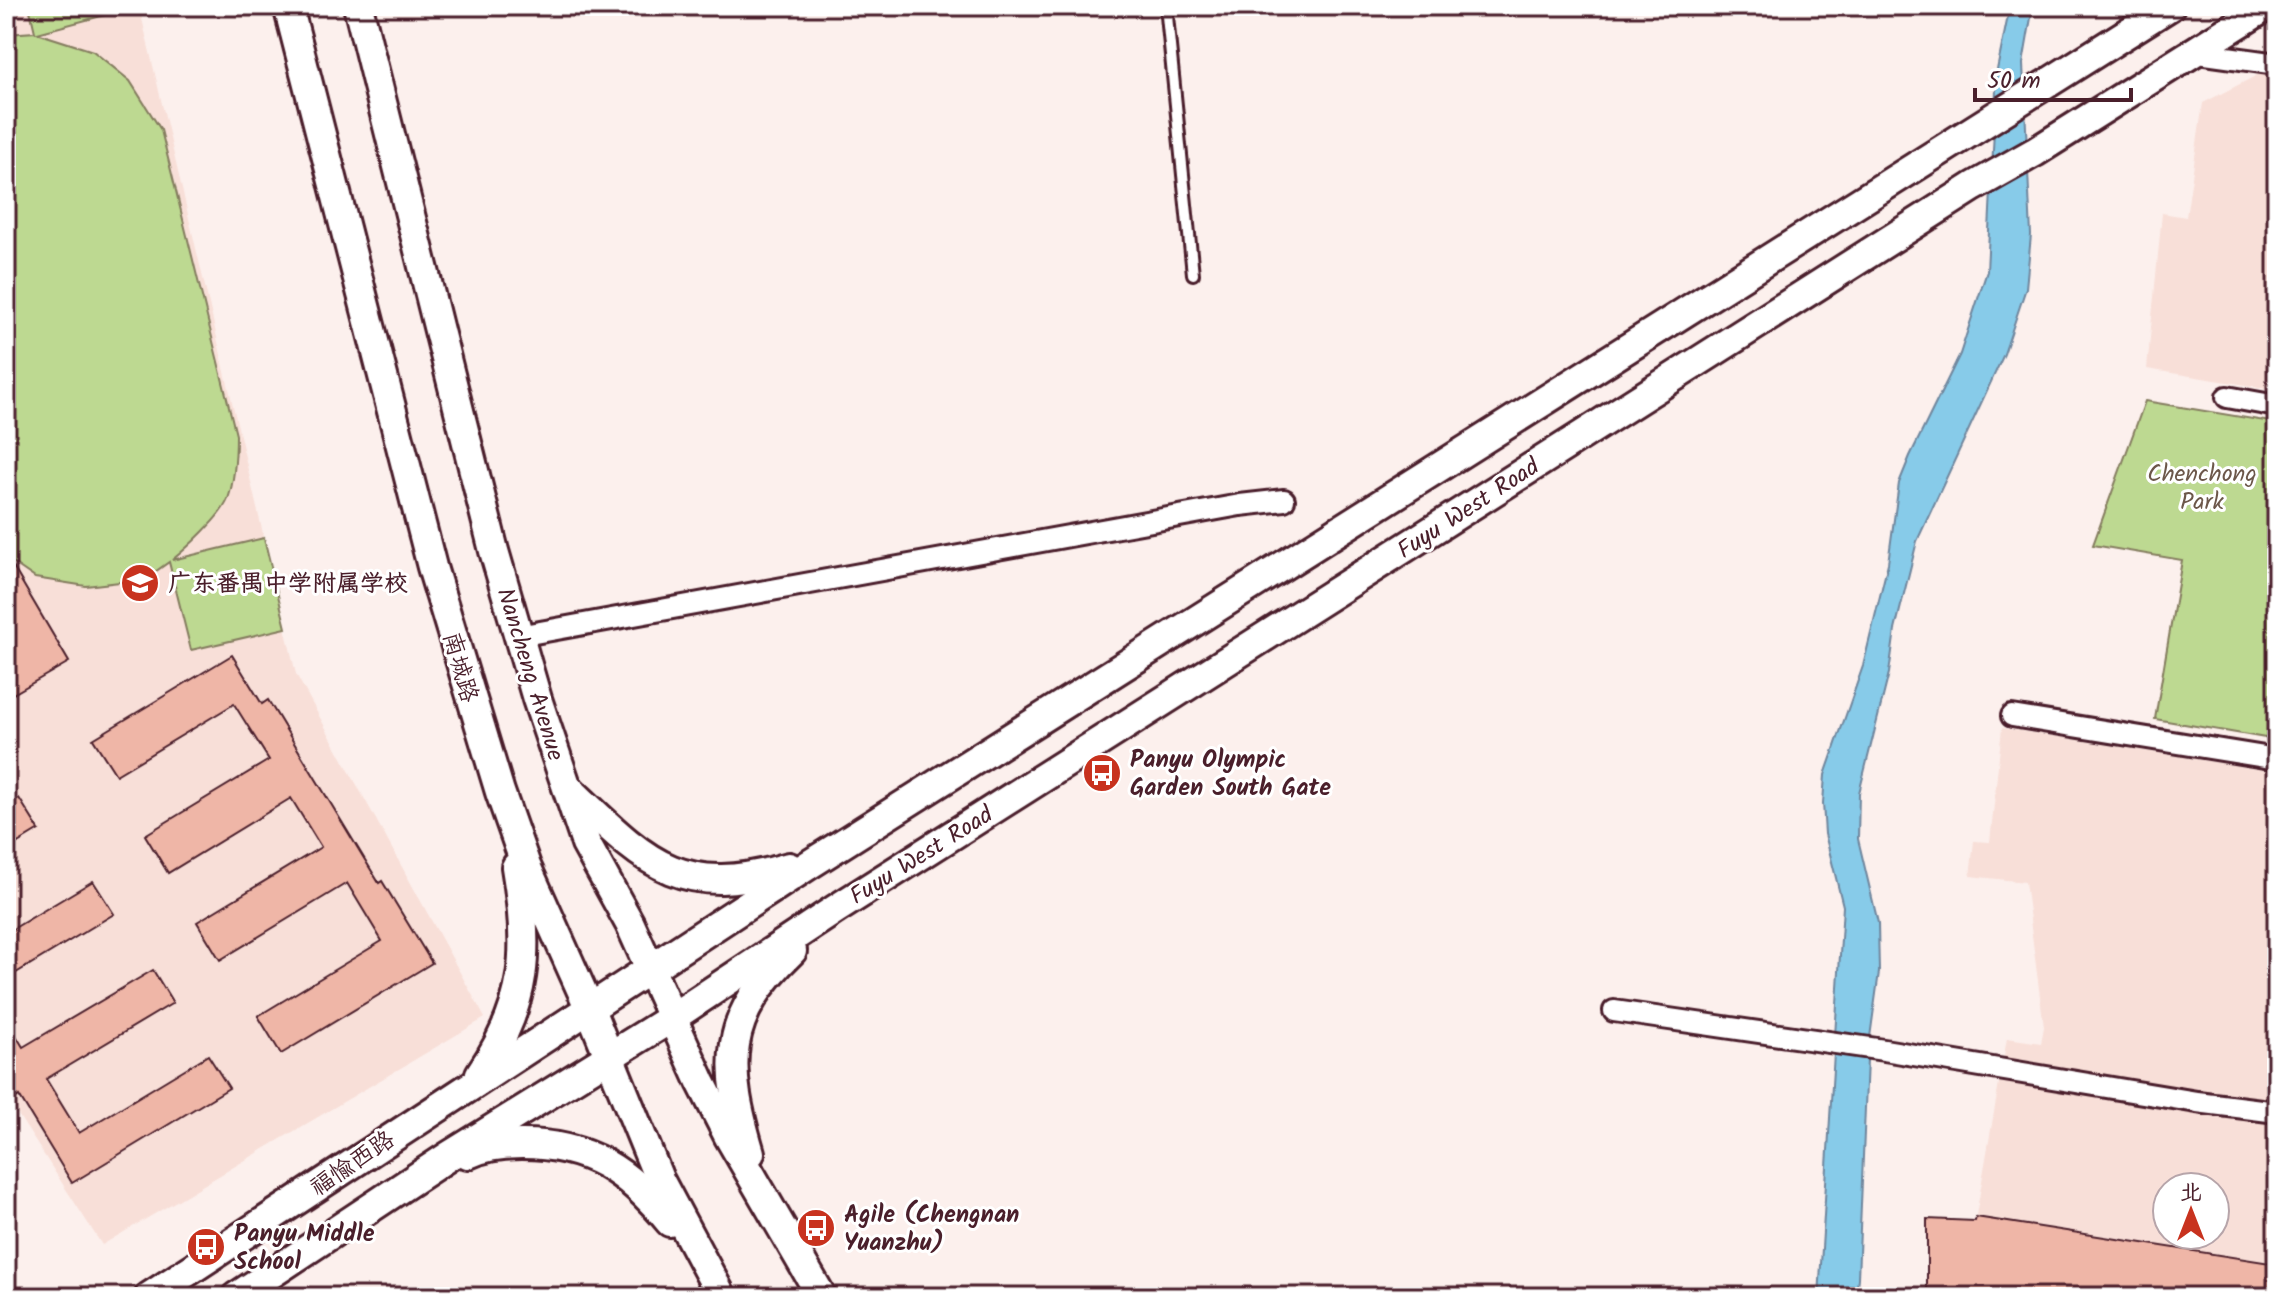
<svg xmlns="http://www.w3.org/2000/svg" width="2283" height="1303" viewBox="0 0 2283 1303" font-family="Kalam,'LXGW WenKai TC',sans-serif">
	<rect width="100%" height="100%" fill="#fcf0ed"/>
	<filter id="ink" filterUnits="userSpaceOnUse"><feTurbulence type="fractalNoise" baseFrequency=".0125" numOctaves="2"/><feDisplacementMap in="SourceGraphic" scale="16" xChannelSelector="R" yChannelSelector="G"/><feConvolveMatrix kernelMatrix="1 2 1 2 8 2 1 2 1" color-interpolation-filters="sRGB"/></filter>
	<g filter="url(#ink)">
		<g fill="#f8dfd8" fill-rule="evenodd">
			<polygon points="6,6 139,6 296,674 485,1018 102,1245 6,1096"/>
			<polygon points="2277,65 2277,390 2147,369 2162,213 2186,217 2203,103"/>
			<path d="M2002,728L2277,772V1297H1927V1219L1975,1221L2007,1038L2041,1043L2044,1027L2025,882L1970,876L1974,841L1990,842ZM2167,1187H2215V1235H2167Z"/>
		</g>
		<g fill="#bdd991" stroke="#847c5e" stroke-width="2">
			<path d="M29,6H139L37,33L93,51L130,81L161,130L236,435C236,456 235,479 228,499C222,516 186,549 172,560L264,538L286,628L191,650L169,562L145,579L86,586L35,578L6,558V34L35,32Z"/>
			<polygon points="2145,401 2277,423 2277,740 2155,719 2182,560 2093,545"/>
		</g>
		<polygon fill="#87cbe9" stroke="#6f869d" stroke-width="2" points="2010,6 2033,6 2023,64 2031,235 2026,288 2004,354 1917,541 1895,630 1889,673 1859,793 1858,839 1878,923 1879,972 1867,1059 1858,1278 1856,1297 1819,1297 1843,906 1825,834 1823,803 1825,775 1863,666 1888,563 1899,483 1910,456 1960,354 1987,271 1997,70"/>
		<g fill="#efb6a7" stroke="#4a1f2b" stroke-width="2">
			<polygon points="6,555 69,662 6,698"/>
			<polygon points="232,655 262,704 268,700 379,883 382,881 432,963 281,1054 258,1016 382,941 347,883 220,960 197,922 321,847 291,798 168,873 145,835 269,760 234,704 116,775 93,739"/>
			<polygon points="19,798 39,830 6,850 6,806"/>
			<polygon points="93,881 114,914 6,979 6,933"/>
			<polygon points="153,970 173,1003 46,1079 79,1133 208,1055 229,1088 72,1183 19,1096 16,1098 6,1081 6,1019 23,1047"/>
			<polygon points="1976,1217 2277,1264 2277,1297 1927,1297 1927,1219 1975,1221"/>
		</g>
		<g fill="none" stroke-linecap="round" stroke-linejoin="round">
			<g stroke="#4a1f2b" stroke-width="16">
				<polyline id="lane" points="1166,6 1193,274"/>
			</g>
			<g stroke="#4a1f2b" stroke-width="26">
				<g id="street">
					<polyline points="2191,52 2277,64"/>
					<polyline points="2227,397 2277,406"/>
					<polyline points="518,636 1240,505 1284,500"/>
					<polyline points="2012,716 2277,759"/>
					<polyline points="1614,1011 1884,1050 2197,1102 2277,1112"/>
				</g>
			</g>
			<g stroke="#4a1f2b" stroke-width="34">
				<g id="secondary">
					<polyline points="288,6 432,567 500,792 526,866 589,1007 659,1179 722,1297"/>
					<polyline points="358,6 494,551 537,699 586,844 630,924 701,1082 729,1137 822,1297"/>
					<path d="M570,790C646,862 679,900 789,867"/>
					<path d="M480,1074C528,1004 530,949 516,867"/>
					<path d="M750,1153C724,1064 722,1018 792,951"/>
					<path d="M468,1154C485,1146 503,1144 522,1144C589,1144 628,1171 670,1222"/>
					<polyline points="149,1297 807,866 2170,6"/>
					<polyline points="236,1297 449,1156 673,1017 836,909 1973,187 2035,152 2267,6"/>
				</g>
			</g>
			<use href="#lane" stroke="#fff" stroke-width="10"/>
			<use href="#street" stroke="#fff" stroke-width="20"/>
			<use href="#secondary" stroke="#fff" stroke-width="28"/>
		</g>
	</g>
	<defs>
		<g id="school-disc" transform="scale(2)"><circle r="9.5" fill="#c8321e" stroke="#fff"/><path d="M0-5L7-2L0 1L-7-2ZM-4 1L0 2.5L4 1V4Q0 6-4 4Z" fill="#fff"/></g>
		<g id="bus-disc" transform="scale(2)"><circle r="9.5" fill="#c8321e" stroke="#fff"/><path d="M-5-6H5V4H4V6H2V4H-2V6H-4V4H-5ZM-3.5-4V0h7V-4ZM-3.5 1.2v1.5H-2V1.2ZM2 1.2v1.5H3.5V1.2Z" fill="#fff"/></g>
	</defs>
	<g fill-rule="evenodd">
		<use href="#school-disc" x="140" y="583"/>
		<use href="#bus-disc" x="1102" y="773"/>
		<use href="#bus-disc" x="816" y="1228"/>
		<use href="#bus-disc" x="206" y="1247"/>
	</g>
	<g text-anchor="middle" stroke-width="6" stroke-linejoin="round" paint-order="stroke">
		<g font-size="24" fill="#6c574a" stroke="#fff">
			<text x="2202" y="481">Chenchong<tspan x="2202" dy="28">Park</tspan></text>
		</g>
		<g font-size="24" fill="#4a1f2b" stroke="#fff">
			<text transform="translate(1468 508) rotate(-33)" y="8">Fuyu West Road</text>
			<text transform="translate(461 667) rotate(74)" y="8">南城路</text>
			<text transform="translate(531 674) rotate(73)" y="8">Nancheng Avenue</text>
			<text transform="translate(921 855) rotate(-32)" y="8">Fuyu West Road</text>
			<text transform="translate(352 1163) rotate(-34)" y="8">福愉西路</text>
		</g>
		<g font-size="24" font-weight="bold" fill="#4a1f2b" stroke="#fff" text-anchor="start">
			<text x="168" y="591">广东番禺中学附属学校</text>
			<text x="1130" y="767">Panyu Olympic<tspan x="1130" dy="28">Garden South Gate</tspan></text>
			<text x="844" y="1222">Agile (Chengnan<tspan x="844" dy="28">Yuanzhu)</tspan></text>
			<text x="234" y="1241">Panyu Middle<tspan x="234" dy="28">School</tspan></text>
		</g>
	</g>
	<rect width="2283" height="1303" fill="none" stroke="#fff" stroke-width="32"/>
	<rect x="16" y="16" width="2251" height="1271" fill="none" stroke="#4a1f2b" stroke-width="3" filter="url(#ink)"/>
	<g transform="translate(2191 1211)"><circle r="38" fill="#ffffff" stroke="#b7a5aa" stroke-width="2"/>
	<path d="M0-6L14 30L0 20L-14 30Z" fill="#c8321e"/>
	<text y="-12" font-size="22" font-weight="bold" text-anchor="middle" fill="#4a1f2b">北</text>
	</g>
	<path d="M1975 88v12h156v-12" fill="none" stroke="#4a1f2b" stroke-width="4"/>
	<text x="1987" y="88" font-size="24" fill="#4a1f2b" stroke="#ffffff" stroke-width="6" paint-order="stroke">50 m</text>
</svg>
